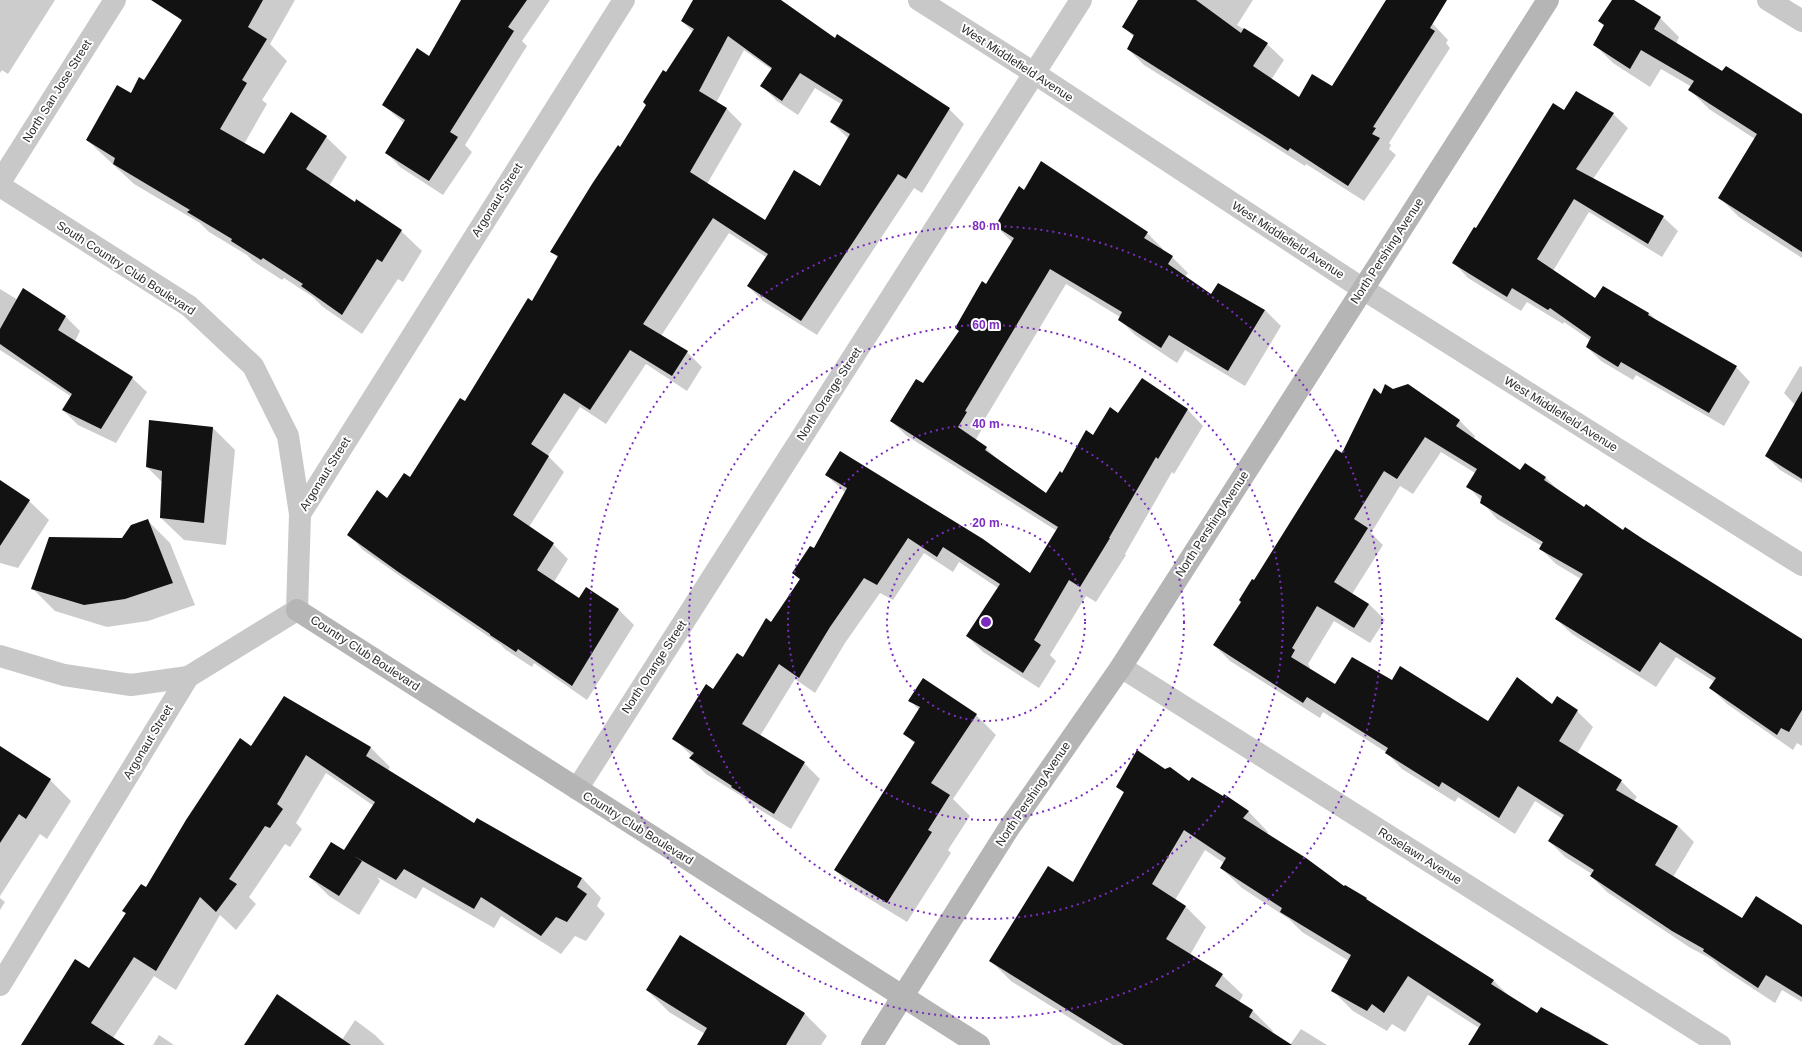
<svg xmlns="http://www.w3.org/2000/svg" width="1802" height="1045" viewBox="0 0 1802 1045" font-family="Helvetica,sans-serif">
	<rect width="100%" height="100%" fill="#fff"/>
	<g fill="#0003" fill-rule="evenodd">
		<polygon points="0,0 55,0 8,74 2,70 0,73"/>
		<polygon points="184,0 295,0 270,44 287,61 262,100 267,104 244,144 264,156 326,137 347,157 329,186 401,231 422,251 403,282 398,279 362,334 323,307 313,297 284,278 282,280 253,261 247,255 209,232 200,223 134,184 87,140 144,81 182,21 176,15"/>
		<polygon points="463,0 550,0 522,41 527,46 465,145 472,152 443,195 400,167 386,152 404,123 383,105 430,58"/>
		<path d="M694,0H777L835,40L949,109L964,124L922,193L914,188L817,335L763,301L748,286L766,257L729,233L661,336L687,352L702,367L687,391L646,364L606,424L580,407L548,456L564,472L529,527L553,544L568,559L554,582L579,599L586,588L619,610L634,625L587,700L534,663L532,667L506,650L501,645L414,586L363,550L348,534L410,478L465,403L532,302L558,258L551,251L621,148L693,32L682,21ZM744,50L772,70L762,86L777,101L798,115L815,88L841,104L831,122L849,139L821,187L765,222L707,184L742,124L727,109L716,103Z"/>
		<polygon points="1139,0 1253,0 1237,25 1267,44 1284,60 1271,80 1299,99 1332,87 1387,0 1394,0 1432,23 1448,40 1446,43 1450,48 1389,143 1391,145 1389,149 1396,155 1364,201 1306,164 1305,166 1144,65 1128,49 1134,37 1123,26"/>
		<polygon points="1613,0 1632,0 1660,18 1679,37 1676,44 1802,118 1802,258 1739,217 1720,198 1755,139 1709,109 1690,90 1692,87 1661,69 1650,87 1613,63 1594,44 1605,26 1600,21"/>
		<polygon points="1565,111 1613,114 1628,128 1593,179 1663,217 1678,231 1662,257 1589,212 1553,271 1596,299 1649,313 1657,321 1736,367 1750,382 1724,426 1636,375 1633,380 1601,361 1587,347 1590,340 1564,322 1563,324 1527,302 1521,311 1468,278 1454,263"/>
		<polygon points="1041,163 1147,233 1163,249 1162,250 1172,257 1188,273 1185,277 1212,295 1265,310 1281,326 1245,386 1185,350 1177,363 1135,335 1119,319 1120,317 1066,284 980,427 982,429 975,441 986,448 998,460 1047,494 1093,436 1119,414 1143,380 1188,410 1203,426 1174,474 1172,472 1125,554 1126,555 1096,602 1086,596 1050,655 1056,661 1039,688 983,652 967,636 998,588 959,562 953,572 924,553 893,600 880,593 845,643 815,693 795,679 760,736 804,763 820,779 791,829 749,803 743,797 706,774 690,758 692,756 674,739 713,690 743,658 772,623 800,580 793,573 814,549 846,493 826,475 1030,574 1057,531 907,436 891,421 923,385 960,331 1012,242 996,226 1025,191"/>
		<polygon points="0,289 18,300 23,290 66,317 80,331 75,341 132,378 147,392 116,443 78,425 63,410 72,397 0,350"/>
		<polygon points="1800,366 1802,367 1802,483 1780,470 1766,456 1795,405 1784,393"/>
		<polygon points="1393,390 1459,420 1475,436 1474,439 1521,471 1525,464 1546,478 1561,493 1802,640 1802,746 1797,743 1793,750 1727,704 1711,688 1715,682 1676,657 1656,687 1572,634 1556,619 1581,579 1556,564 1540,548 1542,546 1497,519 1468,486 1475,473 1441,452 1413,494 1400,486 1371,533 1383,545 1352,594 1369,604 1385,620 1370,643 1334,621 1308,664 1310,667 1309,669 1335,686 1392,681 1489,722 1552,705 1577,711 1593,727 1577,754 1621,781 1637,797 1634,801 1678,826 1694,842 1673,877 1743,920 1802,928 1802,1002 1782,990 1775,1003 1720,967 1713,960 1689,947 1607,892 1591,876 1592,874 1565,857 1549,841 1563,819 1535,801 1515,834 1458,797 1455,802 1402,769 1386,752 1323,712 1320,718 1230,661 1214,645 1254,582 1381,395"/>
		<polygon points="213,428 235,450 226,545 184,540 161,518 163,483 147,467"/>
		<polygon points="0,487 29,501 49,520 18,568 0,563"/>
		<polygon points="148,521 170,543 195,605 148,621 107,627 55,611 33,589 122,539"/>
		<polygon points="285,697 371,748 390,767 388,771 474,825 582,878 601,898 597,906 605,914 586,941 575,936 561,954 501,916 494,928 423,887 416,899 377,877 380,881 359,915 329,896 310,877 345,851 374,806 326,773 296,823 302,829 290,847 285,844 249,897 256,904 236,930 220,915 176,990 154,976 113,1038 123,1045 22,1045 89,969 126,914 123,911 146,888 251,747"/>
		<polygon points="910,700 976,715 996,735 953,799 970,816 948,850 951,853 907,922 855,890 835,870 915,744 905,734 920,711"/>
		<polygon points="0,747 50,780 71,801 47,839 40,834 0,896"/>
		<polygon points="1165,770 1248,811 1268,832 1267,834 1344,888 1345,886 1367,899 1371,904 1493,980 1509,996 1538,1014 1586,1033 1587,1031 1605,1045 1469,1045 1479,1028 1428,995 1405,1032 1392,1024 1387,1031 1353,1011 1332,990 1349,961 1302,932 1289,919 1242,888 1221,868 1224,863 1205,850 1175,900 1186,907 1206,927 1190,955 1222,975 1243,995 1239,1002 1252,1010 1273,1031 1272,1033 1290,1045 1301,1029 1327,1045 1113,1045 1011,981 991,961 1073,883 1124,793 1118,787"/>
		<polygon points="0,898 5,902 0,910"/>
		<polygon points="680,937 805,1014 827,1036 821,1045 699,1045 705,1034 669,1012 647,990"/>
		<polygon points="355,1020 375,1035 385,1045 245,1045 342,1040"/>
		<polygon points="159,1035 174,1045 153,1045"/>
	</g>
	<g fill="#121212" fill-rule="evenodd">
		<polygon points="151,0 263,0 248,27 267,39 242,80 247,83 220,129 264,154 291,112 327,136 306,169 355,202 356,199 402,230 382,262 377,259 342,315 301,286 303,284 263,258 261,260 231,241 232,239 187,212 190,210 113,164 115,158 86,140 117,85 131,93 139,77 144,80 182,20"/>
		<polygon points="461,0 527,0 508,27 514,31 450,132 458,137 429,181 385,153 405,120 382,105 417,48 429,56"/>
		<path d="M693,0H781L835,38L837,34L950,108L906,179L898,174L801,321L747,286L768,254L713,218L643,324L688,351L672,376L630,350L590,410L564,393L531,444L549,456L513,515L554,543L537,570L579,598L586,587L619,609L572,686L518,649L516,652L490,635V634L397,571L347,535L377,490L387,498L404,473L410,477L460,398L465,401L528,298L532,301L558,256L550,252L592,184L618,145L620,147L646,105L643,102L663,70L666,72L694,29L681,21ZM728,36L772,68L760,86L782,101L800,73L843,100L830,122L850,134L820,186L794,170L765,220L690,172L727,108L699,91Z"/>
		<polygon points="1138,0 1196,0 1241,33 1244,28 1268,43 1253,66 1299,97 1312,74 1332,86 1386,0 1447,0 1430,28 1435,31 1373,127 1376,128 1372,134 1380,138 1348,186 1290,148 1288,151 1127,49 1134,35 1122,27"/>
		<polygon points="1612,0 1634,0 1661,17 1654,29 1722,71 1726,66 1802,114 1802,252 1718,198 1757,134 1688,90 1694,81 1641,50 1630,69 1593,45 1604,25 1598,21"/>
		<polygon points="1576,91 1614,113 1576,169 1664,216 1648,244 1574,199 1537,259 1595,298 1603,286 1649,313 1648,315 1737,366 1709,413 1621,362 1618,367 1586,347 1591,337 1550,308 1548,310 1512,288 1507,297 1452,263 1474,227 1476,228 1553,103 1564,110"/>
		<polygon points="1041,161 1148,232 1144,238 1173,256 1168,264 1211,294 1218,283 1265,310 1228,371 1169,335 1161,348 1118,320 1122,312 1050,269 965,411 967,412 958,427 987,447 985,450 1046,493 1060,471 1062,473 1086,430 1093,435 1110,407 1118,413 1142,378 1188,409 1158,459 1156,457 1109,538 1110,538 1080,587 1069,580 1034,640 1041,645 1023,673 966,636 1000,584 943,547 937,557 908,538 877,585 864,578 830,627 799,678 779,664 742,724 805,762 774,814 731,787 732,786 689,758 694,753 672,739 706,684 713,689 737,653 743,657 766,618 771,622 800,579 792,573 810,546 814,548 847,488 825,475 840,451 983,539 1030,573 1058,527 890,421 916,379 923,383 959,331 955,328 982,281 986,284 1014,238 995,226 1019,186 1024,190"/>
		<polygon points="23,288 66,316 58,330 133,377 101,429 62,410 72,394 0,344 0,329"/>
		<polygon points="1385,384 1393,389 1408,384 1460,420 1456,426 1520,470 1525,463 1546,477 1544,480 1584,507 1586,504 1623,530 1625,527 1643,539 1802,639 1802,710 1789,732 1781,728 1777,735 1709,688 1716,678 1660,642 1640,672 1555,619 1583,574 1539,549 1543,542 1480,503 1482,496 1466,487 1477,469 1425,437 1397,479 1384,471 1354,519 1368,528 1334,582 1369,604 1354,628 1317,606 1292,648 1295,650 1291,657 1335,684 1352,657 1392,680 1400,666 1488,721 1517,677 1552,704 1557,696 1578,710 1559,741 1622,780 1616,790 1678,826 1655,865 1742,918 1756,896 1802,925 1802,997 1766,975 1758,988 1703,951 1704,949 1672,931 1590,876 1594,870 1548,841 1564,815 1518,786 1499,818 1442,782 1439,787 1385,753 1388,748 1307,697 1303,703 1213,645 1241,602 1239,600 1252,579 1254,580 1336,449 1342,453 1374,388 1381,394"/>
		<polygon points="1802,391 1802,479 1765,456"/>
		<polygon points="149,420 213,427 204,523 160,518 162,471 146,467"/>
		<polygon points="0,480 30,500 0,546"/>
		<polygon points="148,519 173,583 125,599 84,605 31,589 49,537 122,538 131,525"/>
		<polygon points="923,678 977,714 931,783 950,795 928,830 932,832 887,903 834,870 915,742 903,734 920,707 908,701"/>
		<polygon points="284,696 371,747 366,756 474,823 477,818 582,878 577,887 587,894 567,922 556,917 541,936 481,897 474,909 404,869 396,880 354,856 362,861 339,896 309,877 331,842 344,850 375,802 306,755 277,804 283,809 270,828 265,826 229,879 237,884 216,912 200,897 156,971 134,957 91,1023 125,1045 21,1045 75,959 89,968 126,913 122,911 141,884 146,887 186,820 240,738 251,746"/>
		<polygon points="0,746 51,779 26,819 19,814 0,843"/>
		<polygon points="1137,750 1165,769 1170,767 1189,781 1192,777 1223,796 1224,794 1249,811 1243,818 1306,858 1344,886 1345,885 1367,898 1366,899 1494,980 1491,984 1537,1013 1541,1007 1609,1045 1468,1045 1481,1024 1408,976 1384,1013 1372,1004 1367,1011 1331,991 1351,955 1280,912 1282,908 1220,868 1226,858 1184,830 1152,884 1186,906 1166,939 1223,974 1215,986 1253,1010 1249,1017 1292,1045 1124,1045 989,961 1048,866 1073,882 1124,792 1116,787"/>
		<polygon points="680,935 805,1013 786,1045 697,1045 707,1028 646,990"/>
		<polygon points="277,994 351,1045 244,1045"/>
	</g>
	<g fill="none" stroke-linecap="round" stroke-linejoin="round">
		<g stroke="#c8c8c8" stroke-width="22">
			<polyline points="919,0 1034,73 1363,289 1802,565"/>
			<polyline points="1768,0 1802,21"/>
			<polyline points="0,182 115,0"/>
			<polyline points="0,186 189,306 253,366 288,436 300,514"/>
			<polyline points="0,656 64,675 131,685 188,677"/>
			<polyline points="1121,667 1720,1045"/>
			<polyline points="577,789 1081,0"/>
			<polyline points="0,985 188,677 297,610 300,514 624,0"/>
		</g>
		<g stroke="#b5b5b5" stroke-width="22">
			<polyline points="297,610 979,1045"/>
			<polyline points="872,1045 1009,828 1121,667 1548,0"/>
		</g>
	</g>
	<g fill="none" stroke="#7b2cbf" stroke-width="2" stroke-dasharray="2 4">
		<circle cx="986" cy="622" r="99"/>
		<circle cx="986" cy="622" r="198"/>
		<circle cx="986" cy="622" r="297"/>
		<circle cx="986" cy="622" r="396"/>
	</g>
	<g text-anchor="middle" stroke-width="4" stroke-linejoin="round" paint-order="stroke">
		<g font-size="12" fill="#2b2b2b" stroke="#fff">
			<text transform="translate(1017 63) rotate(33)" y="4">West Middlefield Avenue</text>
			<text transform="translate(57 91) rotate(-58)" y="4">North San Jose Street</text>
			<text transform="translate(497 200) rotate(-58)" y="4">Argonaut Street</text>
			<text transform="translate(1288 240) rotate(33)" y="4">West Middlefield Avenue</text>
			<text transform="translate(1387 251) rotate(-57)" y="4">North Pershing Avenue</text>
			<text transform="translate(126 268) rotate(33)" y="4">South Country Club Boulevard</text>
			<text transform="translate(829 394) rotate(-57)" y="4">North Orange Street</text>
			<text transform="translate(1561 414) rotate(32)" y="4">West Middlefield Avenue</text>
			<text transform="translate(325 474) rotate(-58)" y="4">Argonaut Street</text>
			<text transform="translate(1212 524) rotate(-57)" y="4">North Pershing Avenue</text>
			<text transform="translate(365 653) rotate(33)" y="4">Country Club Boulevard</text>
			<text transform="translate(654 667) rotate(-57)" y="4">North Orange Street</text>
			<text transform="translate(148 742) rotate(-59)" y="4">Argonaut Street</text>
			<text transform="translate(1033 794) rotate(-56)" y="4">North Pershing Avenue</text>
			<text transform="translate(638 828) rotate(32)" y="4">Country Club Boulevard</text>
			<text transform="translate(1420 856) rotate(32)" y="4">Roselawn Avenue</text>
		</g>
	</g>
	<circle cx="986" cy="622" r="6" fill="#7b2cbf" stroke="#fff" stroke-width="2"/>
	<g font-size="12" text-anchor="middle" font-weight="bold" fill="#7b2cbf" stroke="#fff" stroke-width="4" stroke-linejoin="round" paint-order="stroke">
		<text x="986" y="230">80 m</text>
		<text x="986" y="329">60 m</text>
		<text x="986" y="428">40 m</text>
		<text x="986" y="527">20 m</text>
	</g>
</svg>
